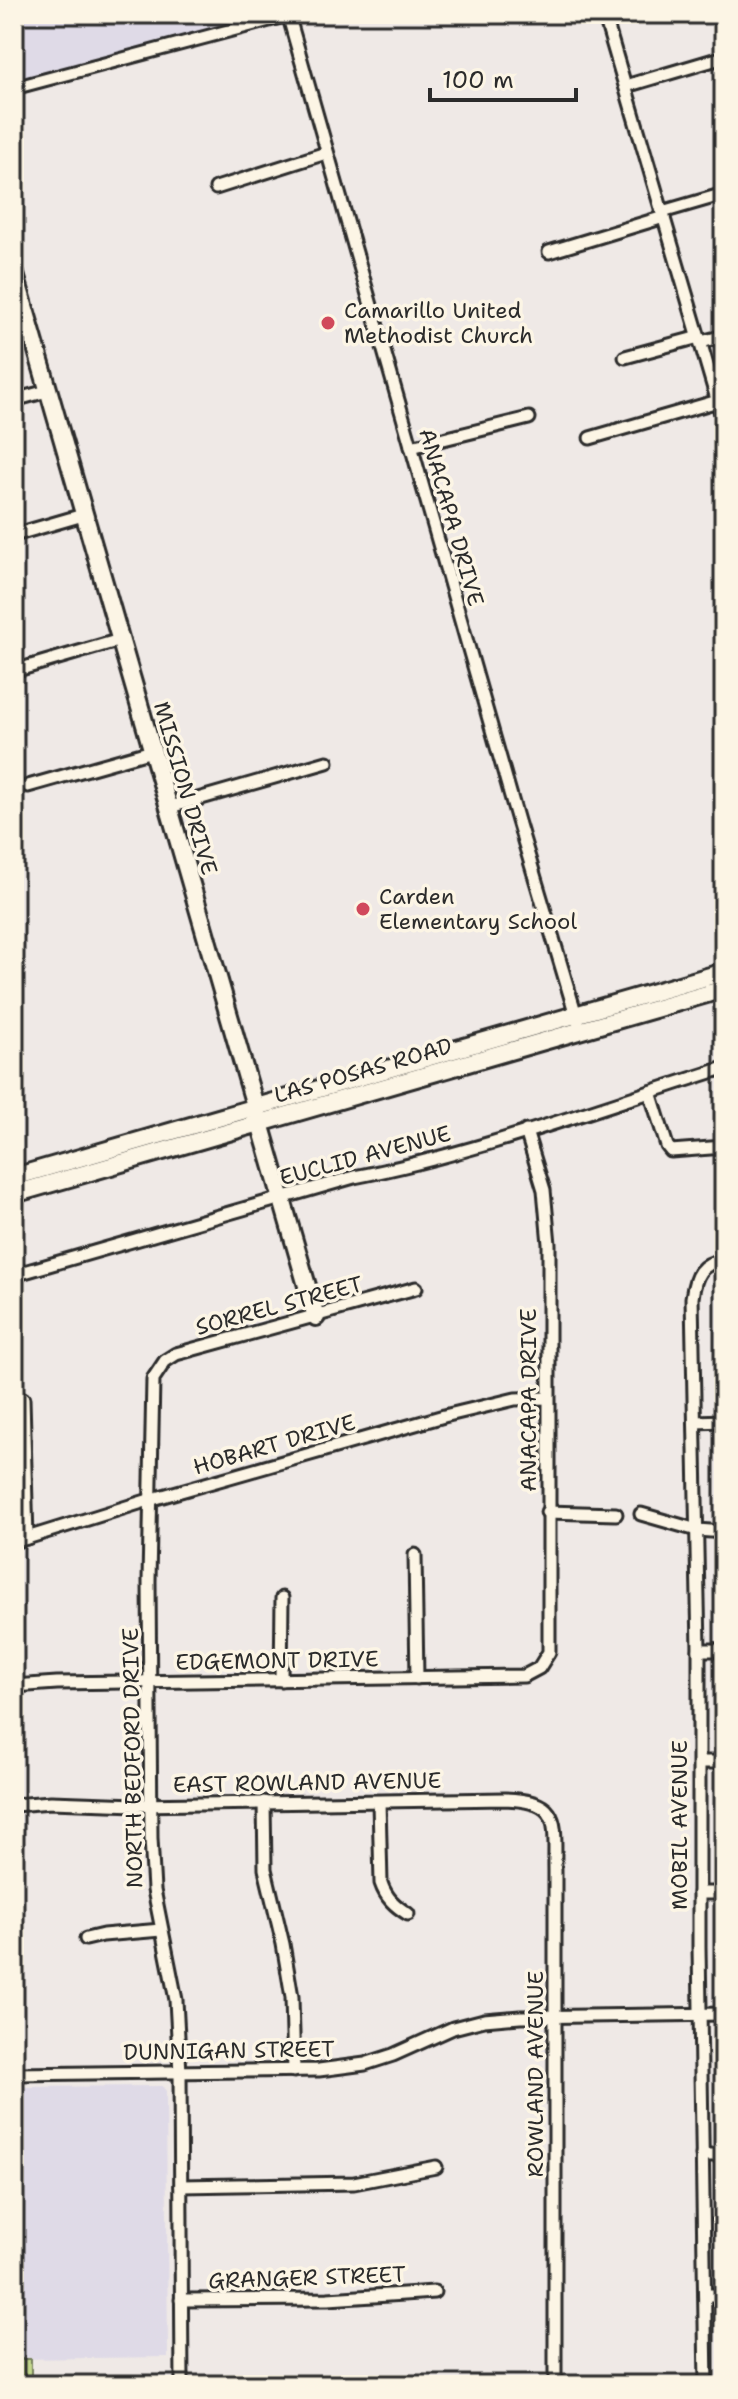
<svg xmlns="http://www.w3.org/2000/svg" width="738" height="2399" viewBox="0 0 738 2399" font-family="'Shantell Sans',sans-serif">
	<rect width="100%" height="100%" fill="#efe9e6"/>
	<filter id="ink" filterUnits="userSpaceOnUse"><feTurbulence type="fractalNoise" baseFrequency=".0125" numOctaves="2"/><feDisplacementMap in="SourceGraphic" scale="16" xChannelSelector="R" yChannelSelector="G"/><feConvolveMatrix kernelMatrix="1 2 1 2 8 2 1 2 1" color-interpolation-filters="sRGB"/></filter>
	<g filter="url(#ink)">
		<g fill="#dfdae7">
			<polygon points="14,14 262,14 14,80"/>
			<polygon points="162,2086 166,2091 168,2357 14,2359 14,2087"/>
		</g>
		<rect fill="#c2d68b" stroke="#76805b" stroke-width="2" x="14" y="2359" width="17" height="26"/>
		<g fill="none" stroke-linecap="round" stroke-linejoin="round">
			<g stroke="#2b2b2b" stroke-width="17">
				<g id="street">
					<polyline points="288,14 518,821 578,1022"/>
					<polyline points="604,14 724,423"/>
					<polyline points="626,86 724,57"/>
					<polyline points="14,88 292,14"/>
					<polyline points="216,188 326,153"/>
					<polyline points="662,212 724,194"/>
					<polyline points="549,252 664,217"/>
					<polyline points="701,342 724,336"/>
					<polyline points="625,357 699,337"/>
					<polyline points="14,400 47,391"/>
					<polyline points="590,438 718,401"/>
					<polyline points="411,447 529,418"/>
					<polyline points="14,535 83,515"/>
					<polyline points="14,671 120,640"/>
					<polyline points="28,786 152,751"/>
					<polyline points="170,807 327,762"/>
					<polyline points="650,1092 667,1146 671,1151 724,1147"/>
					<path d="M14,1275L354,1177C478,1153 603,1106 724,1068"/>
					<polyline points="23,1399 27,1538"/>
					<polyline points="695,1422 724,1421"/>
					<polyline points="547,1512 616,1514"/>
					<polyline points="641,1514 697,1530 724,1532"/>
					<polyline points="14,1542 149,1500 444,1416 515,1399 548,1398"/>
					<polyline points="415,1555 417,1678"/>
					<polyline points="699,1650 724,1650"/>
					<polyline points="281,1680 282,1598"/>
					<polyline points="14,1686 57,1683 524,1676 539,1668 549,1652 549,1244 544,1190 526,1131"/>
					<polyline points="700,1762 724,1762"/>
					<polyline points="264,1802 265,1869 283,1944 292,1997 294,2071"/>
					<path d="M379,1802L381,1883C386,1898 395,1906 408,1914"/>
					<path d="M14,1805L51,1802L137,1805L505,1799C563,1801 554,1822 555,1871V2385"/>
					<polyline points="699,1893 724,1893"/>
					<polyline points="86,1939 103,1935 161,1930"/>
					<polyline points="14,2074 319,2070 365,2064 393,2055 453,2028 484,2020 520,2017 724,2014"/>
					<polyline points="702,2155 724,2155"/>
					<polyline points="181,2186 354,2183 436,2167"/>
					<polyline points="705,2295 724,2295"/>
					<polyline points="181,2300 328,2299 434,2292"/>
					<polyline points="182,2385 180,2073 176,2000 154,1890 151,1838 149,1581 153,1379 165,1361 176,1354 416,1288"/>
					<path d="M706,2385L699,1947V1650L692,1298C695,1275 700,1264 724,1259"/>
				</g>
			</g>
			<g stroke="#2b2b2b" stroke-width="22">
				<g id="secondary">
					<polyline points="14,271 316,1317"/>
					<polyline points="14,1177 724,972"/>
					<polyline points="14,1194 724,989"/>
				</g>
			</g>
			<use href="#street" stroke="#fcf5e5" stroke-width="11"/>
			<use href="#secondary" stroke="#fcf5e5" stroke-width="16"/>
		</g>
	</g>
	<g fill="#d1495b" stroke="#fcf5e5" stroke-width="3">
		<circle cx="328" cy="323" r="8"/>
		<circle cx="363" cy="909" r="8"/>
	</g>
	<g text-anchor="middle" stroke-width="7" stroke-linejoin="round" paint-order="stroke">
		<g font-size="22" fill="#2b2b2b" stroke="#fcf5e5" text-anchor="start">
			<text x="344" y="318">Camarillo United<tspan x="344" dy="25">Methodist Church</tspan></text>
			<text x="379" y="904">Carden<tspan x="379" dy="25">Elementary School</tspan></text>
		</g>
		<g font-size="22" fill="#2b2b2b" stroke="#fcf5e5">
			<text transform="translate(452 517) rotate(74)" y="8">ANACAPA DRIVE</text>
			<text transform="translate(186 788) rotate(74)" y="8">MISSION DRIVE</text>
			<text transform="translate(363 1070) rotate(-16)" y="8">LAS POSAS ROAD</text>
			<text transform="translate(365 1155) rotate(-15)" y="8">EUCLID AVENUE</text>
			<text transform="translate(279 1305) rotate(-15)" y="8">SORREL STREET</text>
			<text transform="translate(528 1400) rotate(-90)" y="8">ANACAPA DRIVE</text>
			<text transform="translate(274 1444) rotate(-16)" y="8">HOBART DRIVE</text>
			<text transform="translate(277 1660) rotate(-1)" y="8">EDGEMONT DRIVE</text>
			<text transform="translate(132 1758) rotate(-91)" y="8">NORTH BEDFORD DRIVE</text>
			<text transform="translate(307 1782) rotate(-1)" y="8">EAST ROWLAND AVENUE</text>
			<text transform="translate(679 1825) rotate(-90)" y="8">MOBIL AVENUE</text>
			<text transform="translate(229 2050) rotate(-1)" y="8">DUNNIGAN STREET</text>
			<text transform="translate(535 2074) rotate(-90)" y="8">ROWLAND AVENUE</text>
			<text transform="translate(307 2277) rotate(-2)" y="8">GRANGER STREET</text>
		</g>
	</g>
	<rect width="738" height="2399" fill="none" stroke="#fcf5e5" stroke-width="48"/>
	<rect x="24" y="24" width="690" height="2351" fill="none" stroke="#2b2b2b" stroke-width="3" filter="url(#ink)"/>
	<path d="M430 88v12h146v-12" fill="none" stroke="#2b2b2b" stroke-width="4"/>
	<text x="442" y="88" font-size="24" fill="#2b2b2b" stroke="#fcf5e5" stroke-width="6" paint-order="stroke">100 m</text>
</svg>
